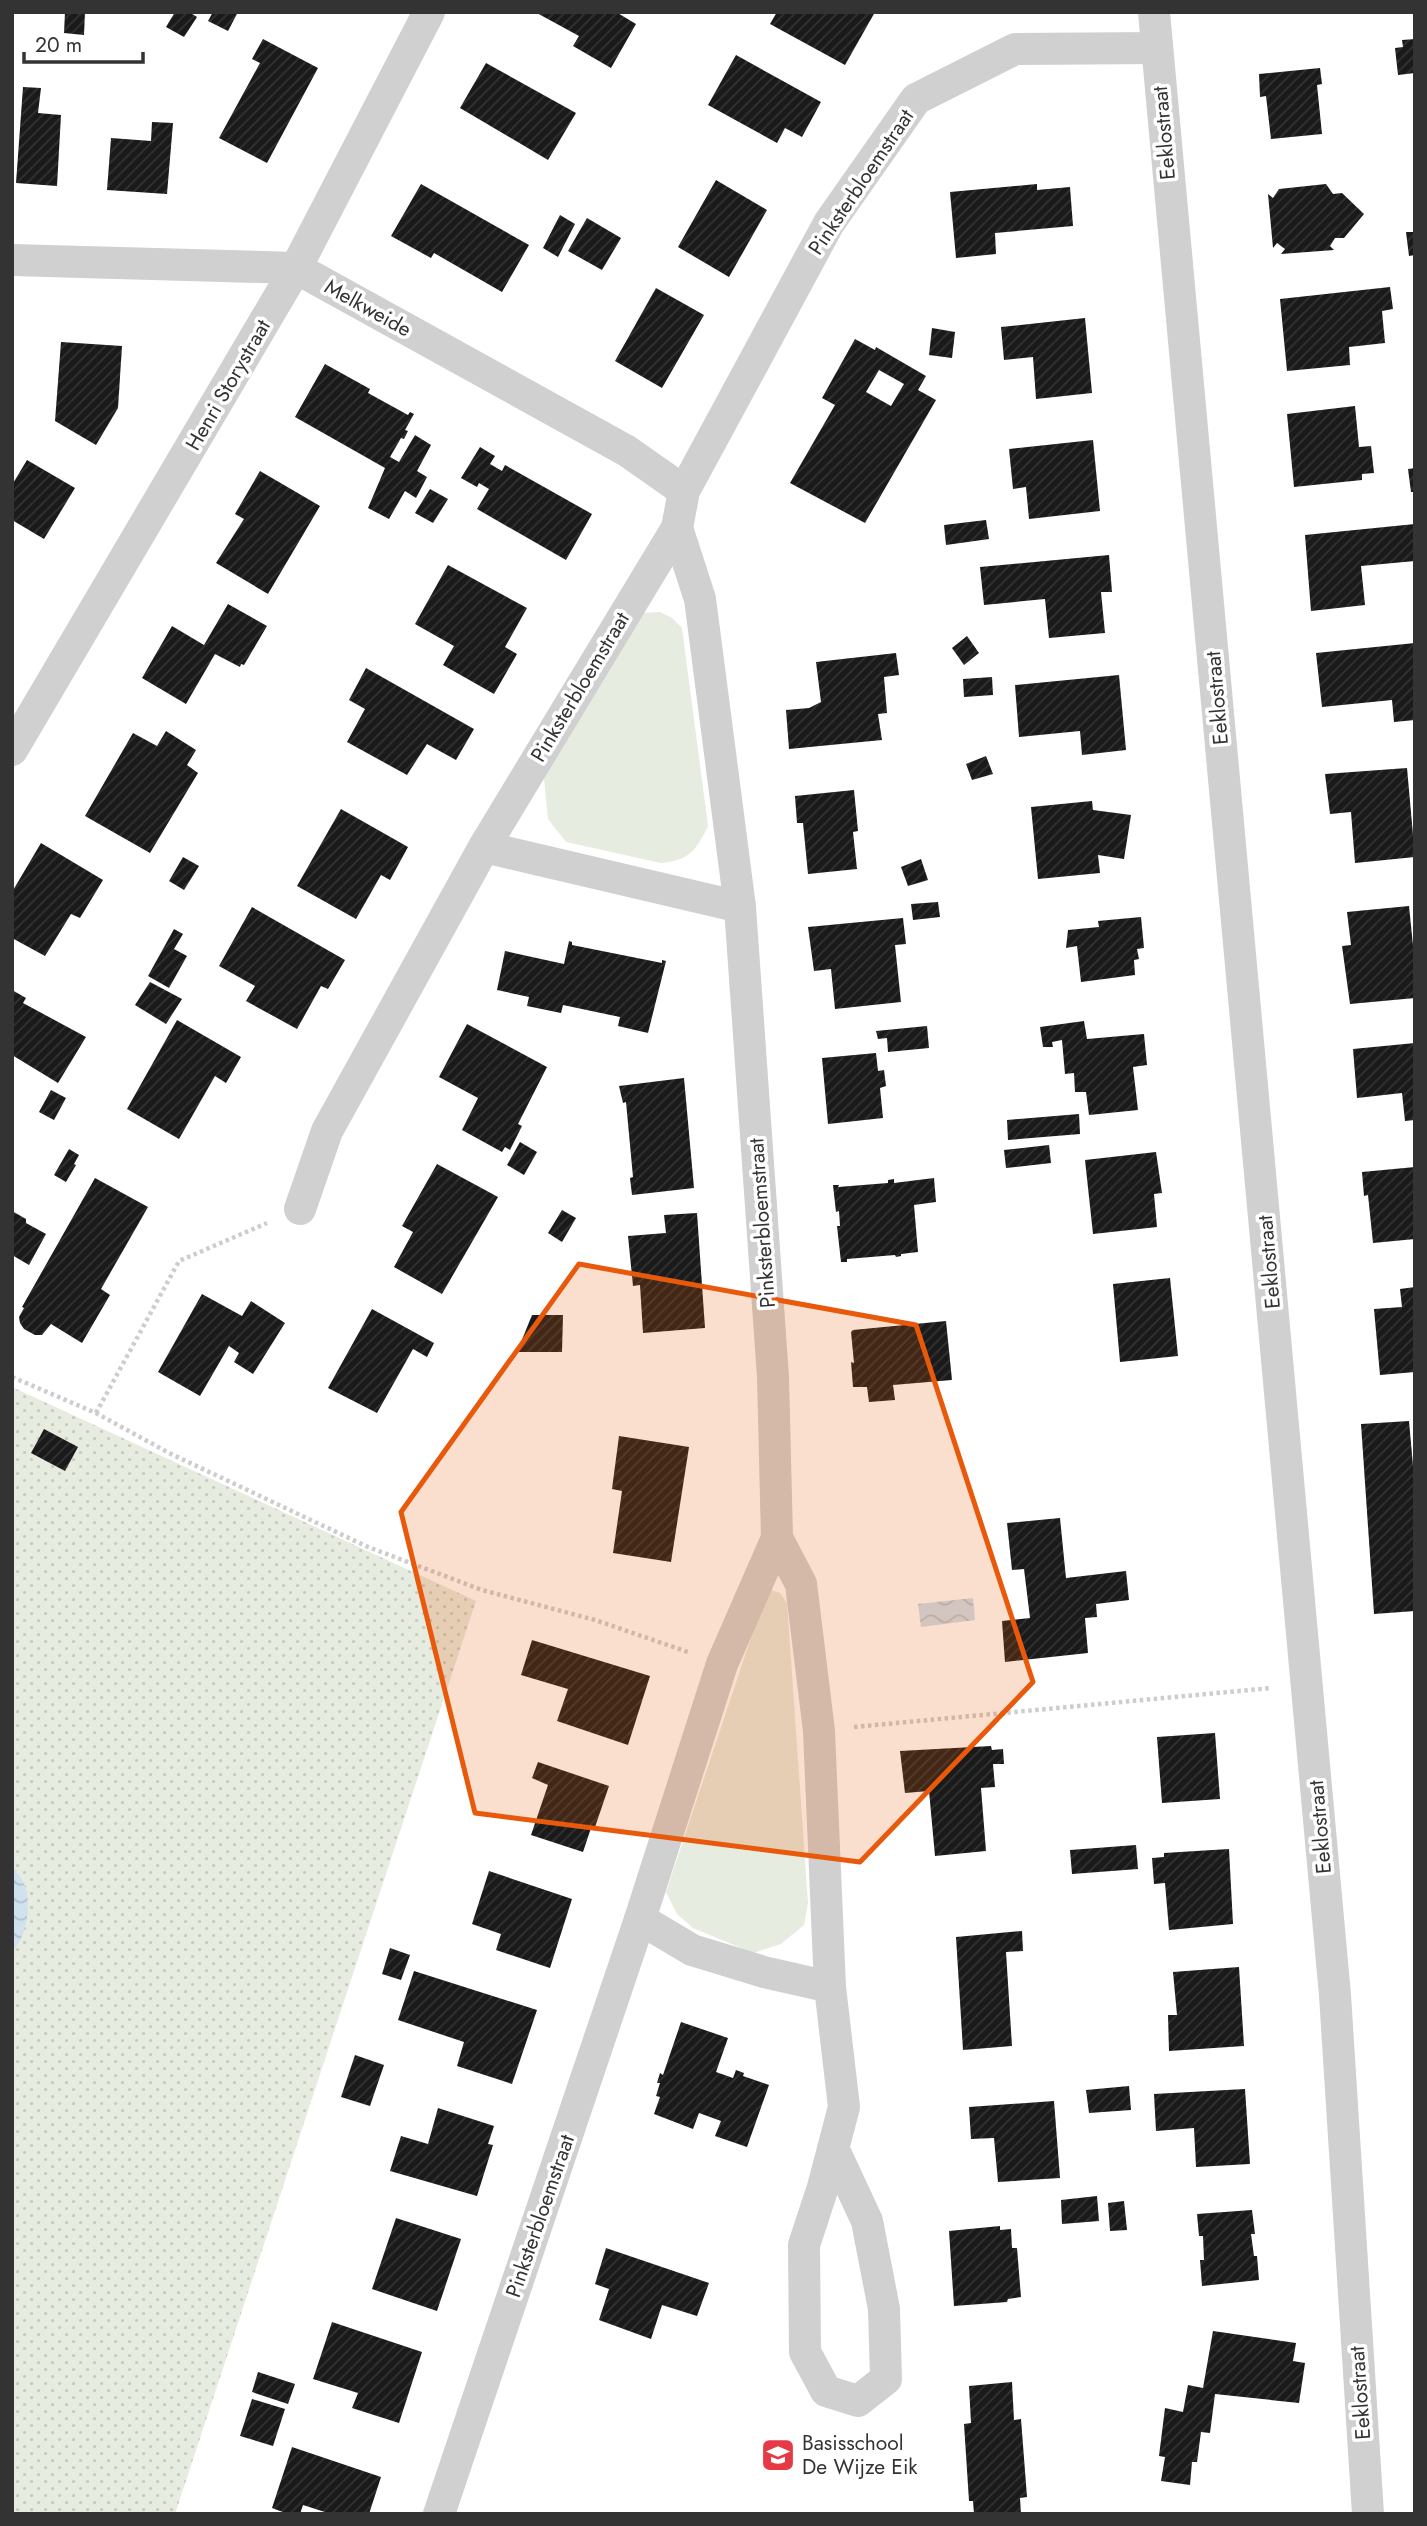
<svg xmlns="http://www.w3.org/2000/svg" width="1427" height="2526" viewBox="0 0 1427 2526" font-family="Jost,sans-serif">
	<defs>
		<pattern id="park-dots" width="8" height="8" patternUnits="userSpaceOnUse" patternTransform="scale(1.75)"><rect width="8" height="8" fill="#e6ecdf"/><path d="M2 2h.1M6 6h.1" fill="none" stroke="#c6cbc0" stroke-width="1.8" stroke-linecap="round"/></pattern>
		<pattern id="water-waves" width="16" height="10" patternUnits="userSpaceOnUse" patternTransform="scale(1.75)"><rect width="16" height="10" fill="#cfe2ee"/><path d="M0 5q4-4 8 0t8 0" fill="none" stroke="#b2c2cd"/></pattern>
		<pattern id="building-hatch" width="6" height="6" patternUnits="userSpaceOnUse" patternTransform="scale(1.75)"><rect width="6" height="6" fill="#1a1a1a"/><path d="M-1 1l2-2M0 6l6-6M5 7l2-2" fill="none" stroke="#333"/></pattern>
	</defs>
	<rect width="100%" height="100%" fill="#fff"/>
	<g fill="#e6ecdf">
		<path d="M660,612L672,618L682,628L708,826C697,849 689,861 661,863L566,842L548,819L544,778L642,613Z"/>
		<polygon points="771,1590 780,1593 787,1603 808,1903 804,1925 781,1944 753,1953 693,1928 677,1914 666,1892 764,1599"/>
	</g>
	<polygon fill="url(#park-dots)" points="12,1387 476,1601 175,2514 12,2514"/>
	<g fill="url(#water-waves)">
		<polygon points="973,1598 975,1620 921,1627 918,1604"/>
		<path d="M12,1865C17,1873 24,1881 26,1889C31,1909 26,1938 12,1952Z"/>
	</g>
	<g fill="url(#building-hatch)" fill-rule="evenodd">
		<polygon points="65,12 85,12 84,35 64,33"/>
		<polygon points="175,12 189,12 197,17 184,37 166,27"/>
		<polygon points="213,12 238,12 228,31 208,21"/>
		<polygon points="535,12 616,12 636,24 611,68 573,46 579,36"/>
		<polygon points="777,12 875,12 845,65 770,24"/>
		<polygon points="263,39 318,68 267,163 219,138 260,63 252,59"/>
		<polygon points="1415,39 1415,73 1398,75 1395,48 1403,47 1402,40"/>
		<polygon points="736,55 821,102 802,137 785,128 777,143 708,105"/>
		<polygon points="486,63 576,113 548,160 460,108"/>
		<polygon points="1320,68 1322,84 1317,85 1322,134 1271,139 1266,96 1260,97 1259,74"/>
		<polygon points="23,87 41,88 38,113 61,115 57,186 16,183"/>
		<polygon points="152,122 173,123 167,194 107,190 111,138 151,141"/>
		<polygon points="716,180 767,210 729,277 678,247"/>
		<polygon points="421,184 529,245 502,292 434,253 431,258 391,236"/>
		<polygon points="1037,184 1037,190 1070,187 1073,226 995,233 996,254 956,258 950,192"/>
		<polygon points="1326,184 1333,194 1342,193 1364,214 1344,238 1335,238 1330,246 1334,250 1281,254 1285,249 1277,243 1273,248 1268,194 1273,198 1279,189"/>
		<polygon points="560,215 575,224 558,257 543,248"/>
		<polygon points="587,218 621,238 602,270 568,251"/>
		<polygon points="1406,232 1415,232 1415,255 1409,256"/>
		<polygon points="1390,287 1393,309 1382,311 1385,343 1349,347 1350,365 1287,371 1280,299"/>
		<polygon points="656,288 704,315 662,388 615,361"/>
		<polygon points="1085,318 1092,393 1036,399 1033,357 1004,360 1001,327"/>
		<polygon points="932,328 955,332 952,358 929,355"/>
		<path d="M855,339L875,350L876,347L926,376L918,390L936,400L865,523L790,483L835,405L822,398ZM879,370L904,384L891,406L866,392Z"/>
		<polygon points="61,342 122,346 118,408 96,445 55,421"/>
		<polygon points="325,364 370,389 368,393 408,415 410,412 414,414 405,430 408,431 404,439 401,438 390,457 399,462 415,435 431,445 417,471 427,477 416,498 405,491 389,519 368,508 385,468 295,417"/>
		<polygon points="1355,406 1359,447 1371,446 1374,473 1362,474 1362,480 1294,487 1287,414"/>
		<polygon points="1093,440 1100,511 1029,519 1026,487 1013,489 1009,449"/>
		<polygon points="480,447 495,456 490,464 502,471 505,465 592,514 566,560 477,509 489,489 479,483 477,487 461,478"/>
		<polygon points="27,460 75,488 44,539 12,520 12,485"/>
		<polygon points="1415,468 1415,492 1411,492 1408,469"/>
		<polygon points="260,471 320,506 268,594 216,563 244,519 235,514"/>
		<polygon points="430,489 448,499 433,523 415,513"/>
		<polygon points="986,520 989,539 946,545 944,525"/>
		<polygon points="1415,524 1415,561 1361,566 1365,605 1311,611 1305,535"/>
		<polygon points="1109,555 1112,592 1101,592 1105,633 1049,638 1045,599 984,605 980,567"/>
		<polygon points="448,565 527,608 505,647 517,654 494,694 443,665 454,646 415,624"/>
		<polygon points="228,604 267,626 244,665 241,664 240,667 215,654 186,704 142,678 172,626 204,645"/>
		<polygon points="967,636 979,653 964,665 952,648"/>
		<polygon points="1415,643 1415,720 1394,722 1392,700 1322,707 1316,653"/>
		<polygon points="896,653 899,675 884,677 887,713 878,714 882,740 789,749 786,710 809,708 821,702 816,662"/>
		<polygon points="366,668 474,729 456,760 427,744 407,775 347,742 365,709 349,700"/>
		<polygon points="1119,675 1126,750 1082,755 1080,731 1019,737 1015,685"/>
		<polygon points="992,677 993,695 964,697 963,679"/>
		<polygon points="166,731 196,750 187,765 198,773 150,853 85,816 133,733 157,746"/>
		<polygon points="986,756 993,774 972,780 966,764"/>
		<polygon points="1407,768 1415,857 1355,863 1351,812 1330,814 1325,774"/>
		<polygon points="854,790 858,831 853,832 857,869 808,874 803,823 797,823 795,796"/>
		<polygon points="1092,801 1093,810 1131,815 1124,859 1098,855 1100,873 1038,879 1031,807"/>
		<polygon points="341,809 408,847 390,880 381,875 356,919 297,886"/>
		<polygon points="41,843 103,880 80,918 71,914 45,956 12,938 12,892"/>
		<polygon points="183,857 199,866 184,890 169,881"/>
		<polygon points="921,859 928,880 908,886 901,867"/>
		<polygon points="938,902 940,917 913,920 911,904"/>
		<polygon points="1409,906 1415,965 1415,998 1350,1004 1342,946 1351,945 1347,912"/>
		<polygon points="252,907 345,960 328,989 321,986 297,1029 246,1001 255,986 219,966"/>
		<polygon points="1141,917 1144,948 1137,949 1139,959 1134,960 1135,975 1081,982 1077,946 1066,948 1068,930 1099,927 1098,921"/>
		<polygon points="903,918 906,944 895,945 901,1002 835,1009 831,969 814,971 808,927"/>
		<polygon points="174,929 183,934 174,949 187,956 169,988 148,976"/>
		<polygon points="569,941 572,942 572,945 662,963 662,960 666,961 648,1033 618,1026 620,1017 563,1005 561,1013 527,1006 529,997 497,990 505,951 564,964"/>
		<polygon points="150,982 182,999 166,1024 135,1005"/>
		<polygon points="12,990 26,998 23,1003 86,1037 58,1083 12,1055"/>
		<polygon points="177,1020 241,1057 226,1083 215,1076 179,1139 127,1109"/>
		<polygon points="1084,1021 1087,1039 1144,1034 1147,1065 1133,1067 1138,1110 1089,1115 1086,1092 1075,1092 1074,1073 1065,1074 1062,1040 1052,1042 1053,1047 1043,1047 1040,1027"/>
		<polygon points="467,1024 547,1067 518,1124 522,1126 510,1150 505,1147 502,1152 462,1130 478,1098 439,1077"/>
		<polygon points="927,1026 929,1048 888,1052 887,1038 878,1039 876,1031"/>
		<polygon points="1415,1043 1415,1120 1405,1121 1402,1093 1357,1098 1353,1049"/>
		<polygon points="876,1053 878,1071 884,1070 886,1086 880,1088 883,1118 828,1124 822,1058"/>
		<polygon points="684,1078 694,1188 632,1195 630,1178 633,1177 626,1102 623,1103 619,1086"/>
		<polygon points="51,1090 66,1098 54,1120 39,1112"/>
		<polygon points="1079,1114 1080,1134 1008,1140 1007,1120"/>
		<polygon points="520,1142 537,1152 524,1175 507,1165"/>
		<polygon points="1049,1145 1051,1163 1006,1168 1004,1150"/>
		<polygon points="69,1149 79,1155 74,1164 76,1165 66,1182 54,1175"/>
		<polygon points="1156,1152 1162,1193 1154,1194 1157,1227 1093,1234 1085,1160"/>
		<polygon points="437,1164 498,1197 442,1294 394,1267 413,1232 402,1226"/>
		<polygon points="1415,1167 1415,1239 1373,1243 1368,1195 1364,1196 1362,1172"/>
		<polygon points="95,1178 148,1207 101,1289 110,1295 82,1343 51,1324 42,1335 35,1335 24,1329 20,1323 19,1317 24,1308 22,1307"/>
		<polygon points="934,1178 936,1202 914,1205 918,1252 901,1254 901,1256 896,1257 895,1255 847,1259 847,1262 841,1262 837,1226 840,1226 839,1211 836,1212 833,1185 839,1185 838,1187 888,1183 888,1180 894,1179 894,1183"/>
		<polygon points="562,1210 576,1218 562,1242 548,1233"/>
		<polygon points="12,1211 26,1219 26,1223 46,1234 29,1265 12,1255"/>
		<polygon points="697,1213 705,1328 643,1333 640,1285 633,1286 628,1236 666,1233 664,1215"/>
		<polygon points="1170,1278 1178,1356 1120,1362 1113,1284"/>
		<polygon points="1415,1287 1415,1372 1380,1375 1374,1309 1402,1307 1400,1289"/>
		<polygon points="202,1294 242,1316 251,1301 285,1323 253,1374 234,1362 239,1353 229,1346 200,1396 158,1372"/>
		<polygon points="372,1309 434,1343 427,1357 413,1349 377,1413 328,1388"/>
		<polygon points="532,1315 563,1315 562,1352 517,1352"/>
		<polygon points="946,1321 952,1380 893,1385 895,1400 869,1402 867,1387 853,1387 851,1362 854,1363 851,1332 853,1330"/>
		<polygon points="1409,1421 1415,1488 1415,1611 1374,1614 1361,1424"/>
		<polygon points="44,1429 78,1447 65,1471 31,1453"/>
		<polygon points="619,1436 689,1447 671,1562 613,1553 622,1491 612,1489"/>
		<polygon points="1060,1518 1066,1578 1126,1571 1129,1600 1096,1604 1097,1617 1085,1618 1088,1653 1005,1662 1002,1621 1030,1618 1024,1569 1012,1570 1007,1523"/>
		<polygon points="532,1640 650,1676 628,1745 557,1721 568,1689 521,1675"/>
		<polygon points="1215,1733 1220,1799 1162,1803 1157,1737"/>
		<polygon points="991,1746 992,1750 1003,1749 1004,1764 993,1764 995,1787 981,1788 986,1851 935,1856 929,1791 905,1793 900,1751"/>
		<polygon points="538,1762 609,1786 594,1830 591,1828 583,1852 531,1835 548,1785 532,1778"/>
		<polygon points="1136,1845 1138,1869 1072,1874 1070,1850"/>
		<polygon points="1229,1849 1233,1924 1169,1930 1165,1883 1154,1884 1152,1858 1164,1857 1164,1853"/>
		<polygon points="489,1871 572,1899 550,1968 496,1950 501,1934 472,1924"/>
		<polygon points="1022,1931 1023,1951 1006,1952 1012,2046 963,2050 956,1937"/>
		<polygon points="390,1948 410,1955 401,1980 382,1974"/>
		<polygon points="1239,1967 1244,2046 1169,2051 1168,2015 1177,2015 1173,1972"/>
		<polygon points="414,1971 537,2010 512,2084 457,2066 464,2042 398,2020"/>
		<polygon points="681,2022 728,2038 716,2072 733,2078 736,2070 744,2073 743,2076 769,2085 747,2147 715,2136 721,2121 699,2113 693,2129 654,2114 660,2097 656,2096 660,2083 657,2083 660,2073 663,2075"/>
		<polygon points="355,2055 384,2065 370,2106 341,2097"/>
		<polygon points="1129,2086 1131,2110 1089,2113 1086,2090"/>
		<polygon points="1245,2089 1250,2164 1196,2167 1194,2128 1156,2131 1154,2094"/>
		<polygon points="1054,2101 1060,2178 998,2182 994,2138 971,2139 969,2107"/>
		<polygon points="438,2108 494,2126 488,2144 493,2145 477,2196 390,2171 401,2136 428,2144"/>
		<polygon points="1097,2196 1099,2221 1062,2224 1061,2200"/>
		<polygon points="1124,2201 1127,2230 1110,2231 1108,2203"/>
		<polygon points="1252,2210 1255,2234 1251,2234 1254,2256 1257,2256 1259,2280 1202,2286 1200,2260 1204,2260 1203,2236 1199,2236 1197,2214"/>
		<polygon points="396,2218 461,2239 437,2311 372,2289"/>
		<polygon points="1000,2226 1000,2230 1011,2229 1012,2248 1017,2248 1021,2297 1008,2299 1007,2302 954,2306 949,2231"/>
		<polygon points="606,2248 709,2283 697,2316 662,2305 651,2339 599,2320 609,2289 595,2284"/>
		<polygon points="332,2322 422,2352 399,2423 352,2408 358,2393 313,2379"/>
		<polygon points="1213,2331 1296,2343 1293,2361 1305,2363 1299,2403 1215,2394 1210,2433 1201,2432 1197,2462 1192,2462 1190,2485 1161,2481 1165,2457 1159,2456 1165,2408 1183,2412 1188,2385 1203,2388"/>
		<polygon points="258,2372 295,2384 288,2404 252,2392"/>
		<polygon points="1012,2382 1014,2420 1021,2419 1027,2497 1020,2498 1021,2514 974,2514 973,2501 969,2501 964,2424 971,2423 969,2386"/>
		<polygon points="252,2399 285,2409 273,2446 240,2436"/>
		<polygon points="292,2447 381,2477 369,2514 331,2514 303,2505 300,2514 288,2514 272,2508"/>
	</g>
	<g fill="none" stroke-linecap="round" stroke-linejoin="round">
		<g stroke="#cdcdcd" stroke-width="4.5" stroke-dasharray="3.5 3.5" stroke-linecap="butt">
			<polyline points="12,1377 96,1413 169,1453 368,1547 482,1590 595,1620 688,1652"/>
			<polyline points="96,1413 179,1261 267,1223"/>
			<polyline points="854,1727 1271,1688"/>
		</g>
		<g stroke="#d0d0d0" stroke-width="32">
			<polyline points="1154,12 1335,1995 1368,2514"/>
			<polyline points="12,260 296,268 627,451 684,491"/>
			<polyline points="677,528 700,599 740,907"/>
			<polyline points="12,750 296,268 429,12"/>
			<polyline points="300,1209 327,1131 484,847"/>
			<polyline points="777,1538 801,1584 819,1731 830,1987"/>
			<polyline points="640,1919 692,1950 764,1972 830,1987 844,2107 823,2187 804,2245 805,2352 826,2391 858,2401 886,2379 884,2309 867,2221 833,2148"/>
			<polyline points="439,2514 640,1919 722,1664 777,1538 773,1377 740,907 484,847 677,528 684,491 829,223 916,99 1015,49 1156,48"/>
		</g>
	</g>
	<path fill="#e8590c" fill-opacity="0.2" stroke="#e8590c" stroke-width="5" stroke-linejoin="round" d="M579,1264L916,1325L1033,1682L860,1862L475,1813L401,1512Z"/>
	<defs>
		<g id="school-square" transform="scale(1.75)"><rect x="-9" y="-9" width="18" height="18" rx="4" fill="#e63946" stroke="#fff"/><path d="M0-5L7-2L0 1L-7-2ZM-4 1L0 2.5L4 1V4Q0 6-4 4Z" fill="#fff"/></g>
	</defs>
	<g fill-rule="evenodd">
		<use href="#school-square" x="778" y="2455"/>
	</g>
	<g text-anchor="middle" stroke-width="7" stroke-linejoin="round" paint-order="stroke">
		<g font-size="21" fill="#333" stroke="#fff">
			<text transform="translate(1164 133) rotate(-95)" y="7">Eeklostraat</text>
			<text transform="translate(861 182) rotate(-56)" y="7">Pinksterbloemstraat</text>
			<text transform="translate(368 308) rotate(29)" y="7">Melkweide</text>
			<text transform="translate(228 385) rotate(-60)" y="7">Henri Storystraat</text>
			<text transform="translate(580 687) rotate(-59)" y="7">Pinksterbloemstraat</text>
			<text transform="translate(1217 698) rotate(-95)" y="7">Eeklostraat</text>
			<text transform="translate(762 1223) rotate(-94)" y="7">Pinksterbloemstraat</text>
			<text transform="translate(1269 1262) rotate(-95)" y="7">Eeklostraat</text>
			<text transform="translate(1320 1827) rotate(-95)" y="7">Eeklostraat</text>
			<text transform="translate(540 2216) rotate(-71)" y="7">Pinksterbloemstraat</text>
			<text transform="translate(1360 2393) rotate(-94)" y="7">Eeklostraat</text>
		</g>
		<g font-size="21" fill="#333" stroke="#fff" text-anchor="start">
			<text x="802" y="2450">Basisschool<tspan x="802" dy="24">De Wijze Eik</tspan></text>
		</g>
	</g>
	<rect width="1427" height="2526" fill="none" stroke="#333333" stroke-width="28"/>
	<path d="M24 52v10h119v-10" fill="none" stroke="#333333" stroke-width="3.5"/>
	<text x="35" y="52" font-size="21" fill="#333333" stroke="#ffffff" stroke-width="5" paint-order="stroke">20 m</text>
</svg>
